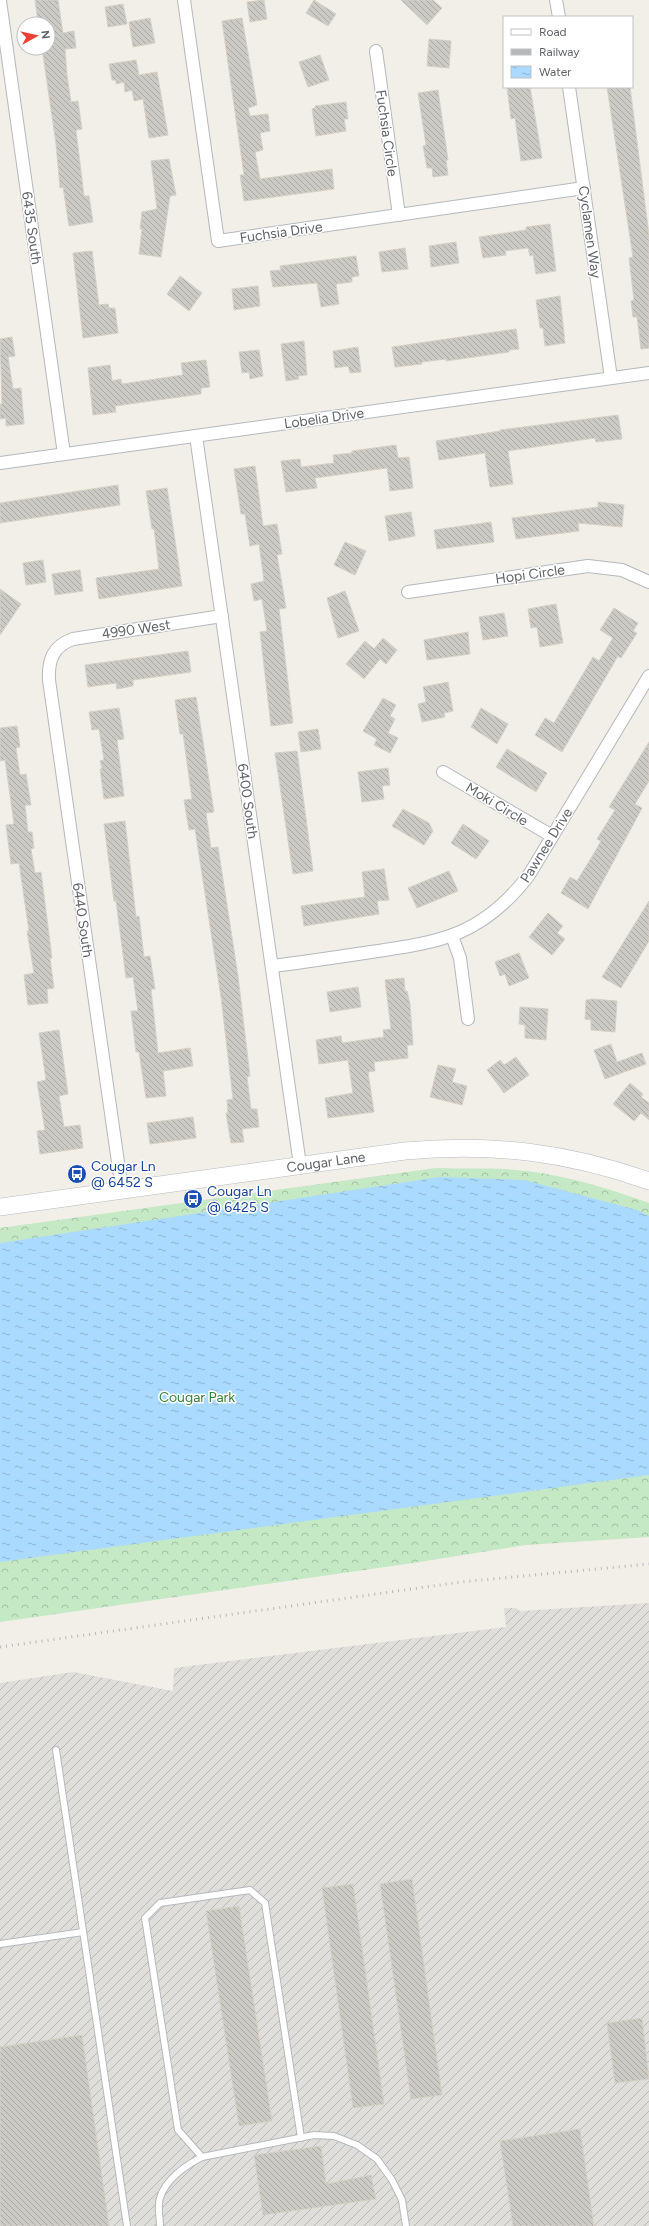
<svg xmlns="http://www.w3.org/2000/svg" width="649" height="2226" viewBox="0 0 649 2226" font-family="Figtree,sans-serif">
	<defs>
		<pattern id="industrial-furrows" width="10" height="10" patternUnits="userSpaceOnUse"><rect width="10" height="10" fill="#e0deda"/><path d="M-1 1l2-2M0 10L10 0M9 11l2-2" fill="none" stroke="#b9b8b5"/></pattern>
		<pattern id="forest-crowns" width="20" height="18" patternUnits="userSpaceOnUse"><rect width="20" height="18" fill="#c5e8c5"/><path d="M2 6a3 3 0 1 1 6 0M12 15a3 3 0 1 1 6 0" fill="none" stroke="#a3c0a4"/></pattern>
		<pattern id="water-ripples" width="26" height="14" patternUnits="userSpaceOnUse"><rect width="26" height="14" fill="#aadaff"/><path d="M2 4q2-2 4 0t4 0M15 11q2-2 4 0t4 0" fill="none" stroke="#8eb4d2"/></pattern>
		<pattern id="building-back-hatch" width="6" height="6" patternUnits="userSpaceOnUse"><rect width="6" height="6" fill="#cccac5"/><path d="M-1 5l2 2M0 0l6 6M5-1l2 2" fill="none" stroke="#a9a8a4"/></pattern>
	</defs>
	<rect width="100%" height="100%" fill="#f1efe8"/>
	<polygon fill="url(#industrial-furrows)" points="649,1603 649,2226 0,2226 0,1683 73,1672 173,1691 174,1668 506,1627 504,1608 516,1608 520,1611"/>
	<path fill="url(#forest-crowns)" d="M436,1168C459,1169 483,1168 506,1169C555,1172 603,1186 649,1203V1537L526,1545L413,1563L0,1622V1228Z"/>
	<polygon fill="url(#water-ripples)" points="440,1177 524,1180 637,1210 649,1216 649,1475 0,1562 0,1243"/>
	<g fill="url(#building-back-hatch)" stroke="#d6d1c6">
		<polygon points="35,0 58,0 63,33 74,31 76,48 65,49 67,75 71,102 78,101 82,129 76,130 84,196 89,196 93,222 69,226 63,187 60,188 56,144 42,48 48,48 48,20 38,22"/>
		<polygon points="264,0 267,19 250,22 247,2"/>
		<polygon points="314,0 336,14 328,26 306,13"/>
		<polygon points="401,0 433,0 442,8 427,25"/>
		<polygon points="123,4 127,24 108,27 105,7"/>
		<polygon points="150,18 155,43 133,47 129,22"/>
		<polygon points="242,18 257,105 248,108 250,116 268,114 270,131 260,133 263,150 255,152 260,179 332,169 334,189 244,201 240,175 244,175 222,21"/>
		<polygon points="429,39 451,41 449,68 427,66"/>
		<polygon points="320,55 329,80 308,87 299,62"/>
		<polygon points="136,60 139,75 157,72 168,135 149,138 143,99 134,101 132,90 125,92 124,82 116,84 116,80 112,80 109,64"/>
		<polygon points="507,87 530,87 542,158 521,161 515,118 511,119"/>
		<polygon points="607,87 630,87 649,235 649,348 641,349 637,317 633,317 631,301 634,300 629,258 633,257"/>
		<polygon points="438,90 448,160 446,160 448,175 433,177 432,168 427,168 423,146 426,145 418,93"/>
		<polygon points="346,102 348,119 344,119 346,131 316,136 312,109 315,108 315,106"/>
		<polygon points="169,159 176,195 170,196 161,257 139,254 142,229 140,229 142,212 157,209 151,161"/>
		<polygon points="550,224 556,271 536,274 533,255 530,256 528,248 505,251 506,255 483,258 479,237 526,230 526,227"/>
		<polygon points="456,242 459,263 431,267 429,246"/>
		<polygon points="405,248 408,269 382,272 379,252"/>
		<polygon points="92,251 99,305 108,304 109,308 115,308 118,333 83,338 73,253"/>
		<polygon points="356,256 359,276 352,277 352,282 336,284 339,304 321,307 317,283 273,287 270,271 281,270 280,266"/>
		<polygon points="180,276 202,293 189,311 167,294"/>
		<polygon points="258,286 260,306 234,310 232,289"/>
		<polygon points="560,296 565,343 545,346 543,328 540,328 536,300"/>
		<polygon points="516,329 519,349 509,350 509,352 446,361 446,359 422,362 422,364 395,367 392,347"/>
		<polygon points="12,337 15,356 8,357 13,389 21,388 24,424 6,426 6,418 0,419 0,404 2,404 0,339"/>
		<polygon points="304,341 307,375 298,376 299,379 286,381 281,344"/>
		<polygon points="358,347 361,372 350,373 348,366 335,368 333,351"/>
		<polygon points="259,350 263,376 250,379 249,372 242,373 239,352"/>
		<polygon points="206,360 210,387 201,388 201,394 115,406 116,412 93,415 88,368 110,365 112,381 121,379 122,384 183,375 181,363"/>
		<polygon points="618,415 622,439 596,442 595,438 508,451 513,484 490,487 485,453 439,460 436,441 500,431 500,430"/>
		<polygon points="396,445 398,458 409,457 413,488 390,491 387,468 315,478 317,488 286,492 281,461 300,459 301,467 334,463 333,455 352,453 352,451"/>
		<polygon points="255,466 263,526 277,524 282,554 277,555 286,608 279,609 293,723 271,726 260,632 267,631 262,599 254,601 251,584 264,581 259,544 250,546 245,514 241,514 234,469"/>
		<polygon points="118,485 120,505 0,523 0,503"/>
		<polygon points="167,488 182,586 99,599 96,578 159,569 154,529 152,529 146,491"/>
		<polygon points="598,502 624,505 622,527 578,523 579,531 516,539 512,518 598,507"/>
		<polygon points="411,512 415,536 389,541 385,516"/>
		<polygon points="491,522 494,542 437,549 434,530"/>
		<polygon points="345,542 366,551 355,575 334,565"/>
		<polygon points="43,560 46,582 26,585 23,563"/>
		<polygon points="80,570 83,591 55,595 52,574"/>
		<polygon points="0,589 21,604 0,635"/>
		<polygon points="345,591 359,631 338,638 327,598"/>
		<polygon points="556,604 563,643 540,647 537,627 531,628 528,609"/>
		<polygon points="614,608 638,623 633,631 637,633 621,658 618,656 562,752 535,735 545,718 554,723 593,657 599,661 613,638 600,630"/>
		<polygon points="504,613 508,636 483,640 479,617"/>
		<polygon points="468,632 470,654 427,660 424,640"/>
		<polygon points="383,638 397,650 386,664 380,659 364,679 346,664 365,641 374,649"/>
		<polygon points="188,651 191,672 133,680 133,686 117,689 116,683 88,687 85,665"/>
		<polygon points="448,682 453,711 444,713 445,717 422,722 418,704 426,702 423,687"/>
		<polygon points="196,697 214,812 206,813 211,848 218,847 238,976 250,1076 247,1077 251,1109 257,1109 259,1127 242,1129 244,1142 231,1143 226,1113 228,1113 227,1100 233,1099 221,997 195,829 189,830 184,800 192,799 183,734 180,734 175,700"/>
		<polygon points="383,698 396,705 390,716 395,719 388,733 398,738 390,753 374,745 377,739 363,731"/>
		<polygon points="119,708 124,739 117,740 124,796 104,799 100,769 102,769 100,761 104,760 99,729 92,730 89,712"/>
		<polygon points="481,708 508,724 497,744 471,727"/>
		<polygon points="17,726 20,747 16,748 20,775 26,774 31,805 25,805 28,832 32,832 34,848 31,849 35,873 41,872 52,958 50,958 54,988 47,989 48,1003 28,1005 24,975 34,973 27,931 29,931 19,863 11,864 6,825 14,824 5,760 0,761 0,728"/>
		<polygon points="318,729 321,749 301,752 298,732"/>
		<polygon points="649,742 649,781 635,804 642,808 588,909 561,893 570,877 577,881 593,855 601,841 597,839 615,810 609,807"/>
		<polygon points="507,749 547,773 536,792 496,767"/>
		<polygon points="297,751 313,871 293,874 275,753"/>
		<polygon points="388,768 390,785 382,786 384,799 362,802 358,772"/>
		<polygon points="403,809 429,823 433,831 424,845 392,826"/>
		<polygon points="125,821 136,917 139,916 144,957 150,956 155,989 151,989 158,1053 190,1048 193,1066 163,1071 166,1096 146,1098 139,1052 136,1052 131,1011 138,1011 133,977 126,978 116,901 114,901 104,824"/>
		<polygon points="463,824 489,841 476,859 451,843"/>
		<polygon points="384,869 389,900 377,901 379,914 304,926 301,906 365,897 362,872"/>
		<polygon points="449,871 458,891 417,908 408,888"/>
		<polygon points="649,901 649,941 621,988 602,977"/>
		<polygon points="548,913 563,926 557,933 565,939 552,955 529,937"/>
		<polygon points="519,953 529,978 509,986 505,974 500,976 495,962"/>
		<polygon points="404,978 405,991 407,991 410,1004 413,1045 407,1045 408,1058 374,1062 375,1071 368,1072 374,1112 328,1118 325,1098 353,1093 348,1060 319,1064 316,1040 341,1036 342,1043 384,1037 383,1030 391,1029 385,980"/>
		<polygon points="358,987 361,1007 330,1012 327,992"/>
		<polygon points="593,999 617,1001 615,1032 591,1030 591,1020 585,1019 586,1000"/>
		<polygon points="520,1007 548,1009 546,1040 525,1038 525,1025 519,1024"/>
		<polygon points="59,1030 68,1094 59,1096 64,1127 80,1125 83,1148 40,1154 37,1131 45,1130 37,1082 46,1080 39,1033"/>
		<polygon points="611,1044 617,1062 642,1053 646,1064 605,1079 594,1050"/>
		<polygon points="516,1057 529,1075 504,1093 487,1070 500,1060 504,1065"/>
		<polygon points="438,1065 456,1069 452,1082 467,1086 462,1105 430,1097"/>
		<polygon points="630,1083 643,1094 641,1097 649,1103 649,1120 641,1113 634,1121 613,1104"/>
		<polygon points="193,1117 196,1138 150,1144 147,1123"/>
		<polygon points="412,1879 442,2095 411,2099 380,1884"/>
		<polygon points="353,1884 384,2104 353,2108 322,1888"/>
		<polygon points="239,1906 272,2121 239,2126 206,1911"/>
		<polygon points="642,2018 649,2079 615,2083 607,2023"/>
		<polygon points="82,2035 109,2226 0,2226 0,2047"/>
		<polygon points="580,2129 594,2226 513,2226 500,2141"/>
		<polygon points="321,2146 326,2184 371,2175 376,2199 263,2215 254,2155"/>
	</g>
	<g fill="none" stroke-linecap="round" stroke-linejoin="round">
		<g stroke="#b5b8bc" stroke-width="8">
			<g id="lane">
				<polyline points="56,1750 127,2226"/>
				<polyline points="0,1944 83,1932"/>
				<polyline points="202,2157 178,2130 145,1918 160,1903 250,1890 265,1903 301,2138"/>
				<path d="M160,2226C160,2217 157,2206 160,2198C165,2180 186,2165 202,2157L314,2135L334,2136L357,2145L377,2159L392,2180L402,2200L406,2226"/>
			</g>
		</g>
		<g stroke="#b5b8bc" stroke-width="14">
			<g id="street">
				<polyline points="184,0 218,241 584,188"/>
				<polyline points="556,0 559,17"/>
				<polyline points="0,1 64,454"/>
				<polyline points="376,51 399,215"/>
				<polyline points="569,87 611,378"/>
				<polyline points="196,436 300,1165"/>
				<polyline points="0,463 649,373"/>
				<polyline points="408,592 588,566 622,570 649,582"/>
				<polyline points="443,772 552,836"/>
				<polyline points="452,936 460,958 468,1019"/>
				<path d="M272,966C305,962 338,957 371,952C442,942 483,935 529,875L649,676"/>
				<path d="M122,1190L49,680C48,660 53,646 73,639L222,616"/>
			</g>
		</g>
		<g stroke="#b6babf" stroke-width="18">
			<g id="secondary">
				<path id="s1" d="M0,1207L405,1151C492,1143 567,1152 649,1181"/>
			</g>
		</g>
		<use href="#lane" stroke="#fff" stroke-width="6"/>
		<use href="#street" stroke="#fff" stroke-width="12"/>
		<use href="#secondary" stroke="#fff" stroke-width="17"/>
		<polyline stroke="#b6b7b8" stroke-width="3" stroke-dasharray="1 5" stroke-linecap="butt" points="0,1647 461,1582 649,1564"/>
	</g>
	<defs>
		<g id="bus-disc" transform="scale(1)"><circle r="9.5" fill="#1a4fb4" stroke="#fff"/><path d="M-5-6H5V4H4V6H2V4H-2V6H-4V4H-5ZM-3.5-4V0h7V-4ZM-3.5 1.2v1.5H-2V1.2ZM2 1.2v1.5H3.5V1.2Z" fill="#fff"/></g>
	</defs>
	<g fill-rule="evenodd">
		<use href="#bus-disc" x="77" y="1174"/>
		<use href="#bus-disc" x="193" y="1199"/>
	</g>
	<g text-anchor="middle" stroke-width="3" stroke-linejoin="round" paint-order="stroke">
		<g font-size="14" fill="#5f6368" stroke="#fff">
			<text transform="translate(387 133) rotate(82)" y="5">Fuchsia Circle</text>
			<text transform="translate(32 228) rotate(82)" y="5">6435 South</text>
			<text transform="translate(281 232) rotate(-8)" y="5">Fuchsia Drive</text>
			<text transform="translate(590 232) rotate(82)" y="5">Cyclamen Way</text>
			<text transform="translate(324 418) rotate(-8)" y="5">Lobelia Drive</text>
			<text transform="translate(530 574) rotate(-8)" y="5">Hopi Circle</text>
			<text transform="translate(136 629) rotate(-8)" y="5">4990 West</text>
			<text transform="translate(248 801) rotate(82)" y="5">6400 South</text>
			<text transform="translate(497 804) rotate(31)" y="5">Moki Circle</text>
			<text transform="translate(546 845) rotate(-58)" y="5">Pawnee Drive</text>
			<text transform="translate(83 920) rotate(82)" y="5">6440 South</text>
			<text dy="5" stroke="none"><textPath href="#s1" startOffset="329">Cougar Lane</textPath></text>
		</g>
		<g font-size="14" fill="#164399" stroke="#fff" text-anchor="start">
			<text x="91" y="1171">Cougar Ln<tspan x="91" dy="16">@ 6452 S</tspan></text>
			<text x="207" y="1196">Cougar Ln<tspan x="207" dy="16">@ 6425 S</tspan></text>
		</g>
		<g font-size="14" fill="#348238" stroke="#fff">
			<text x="197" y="1402">Cougar Park</text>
		</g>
	</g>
	<rect x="503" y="16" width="130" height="72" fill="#ffffff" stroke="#bfc1c3"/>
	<rect x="511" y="29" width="20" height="6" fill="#ffffff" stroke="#bfc1c3"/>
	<text x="539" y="36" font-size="12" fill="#5f6368">Road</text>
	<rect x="511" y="49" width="20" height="6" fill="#b6b7b8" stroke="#bfc1c3"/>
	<text x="539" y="56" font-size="12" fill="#5f6368">Railway</text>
	<rect x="511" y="66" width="20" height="12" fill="url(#water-ripples)" stroke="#bfc1c3"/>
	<text x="539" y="76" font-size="12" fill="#5f6368">Water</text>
	<g transform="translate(36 36) rotate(82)"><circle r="19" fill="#ffffff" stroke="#bfc1c3"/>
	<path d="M0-3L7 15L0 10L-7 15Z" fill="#ea4335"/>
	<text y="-6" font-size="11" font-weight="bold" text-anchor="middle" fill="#5f6368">N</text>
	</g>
</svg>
